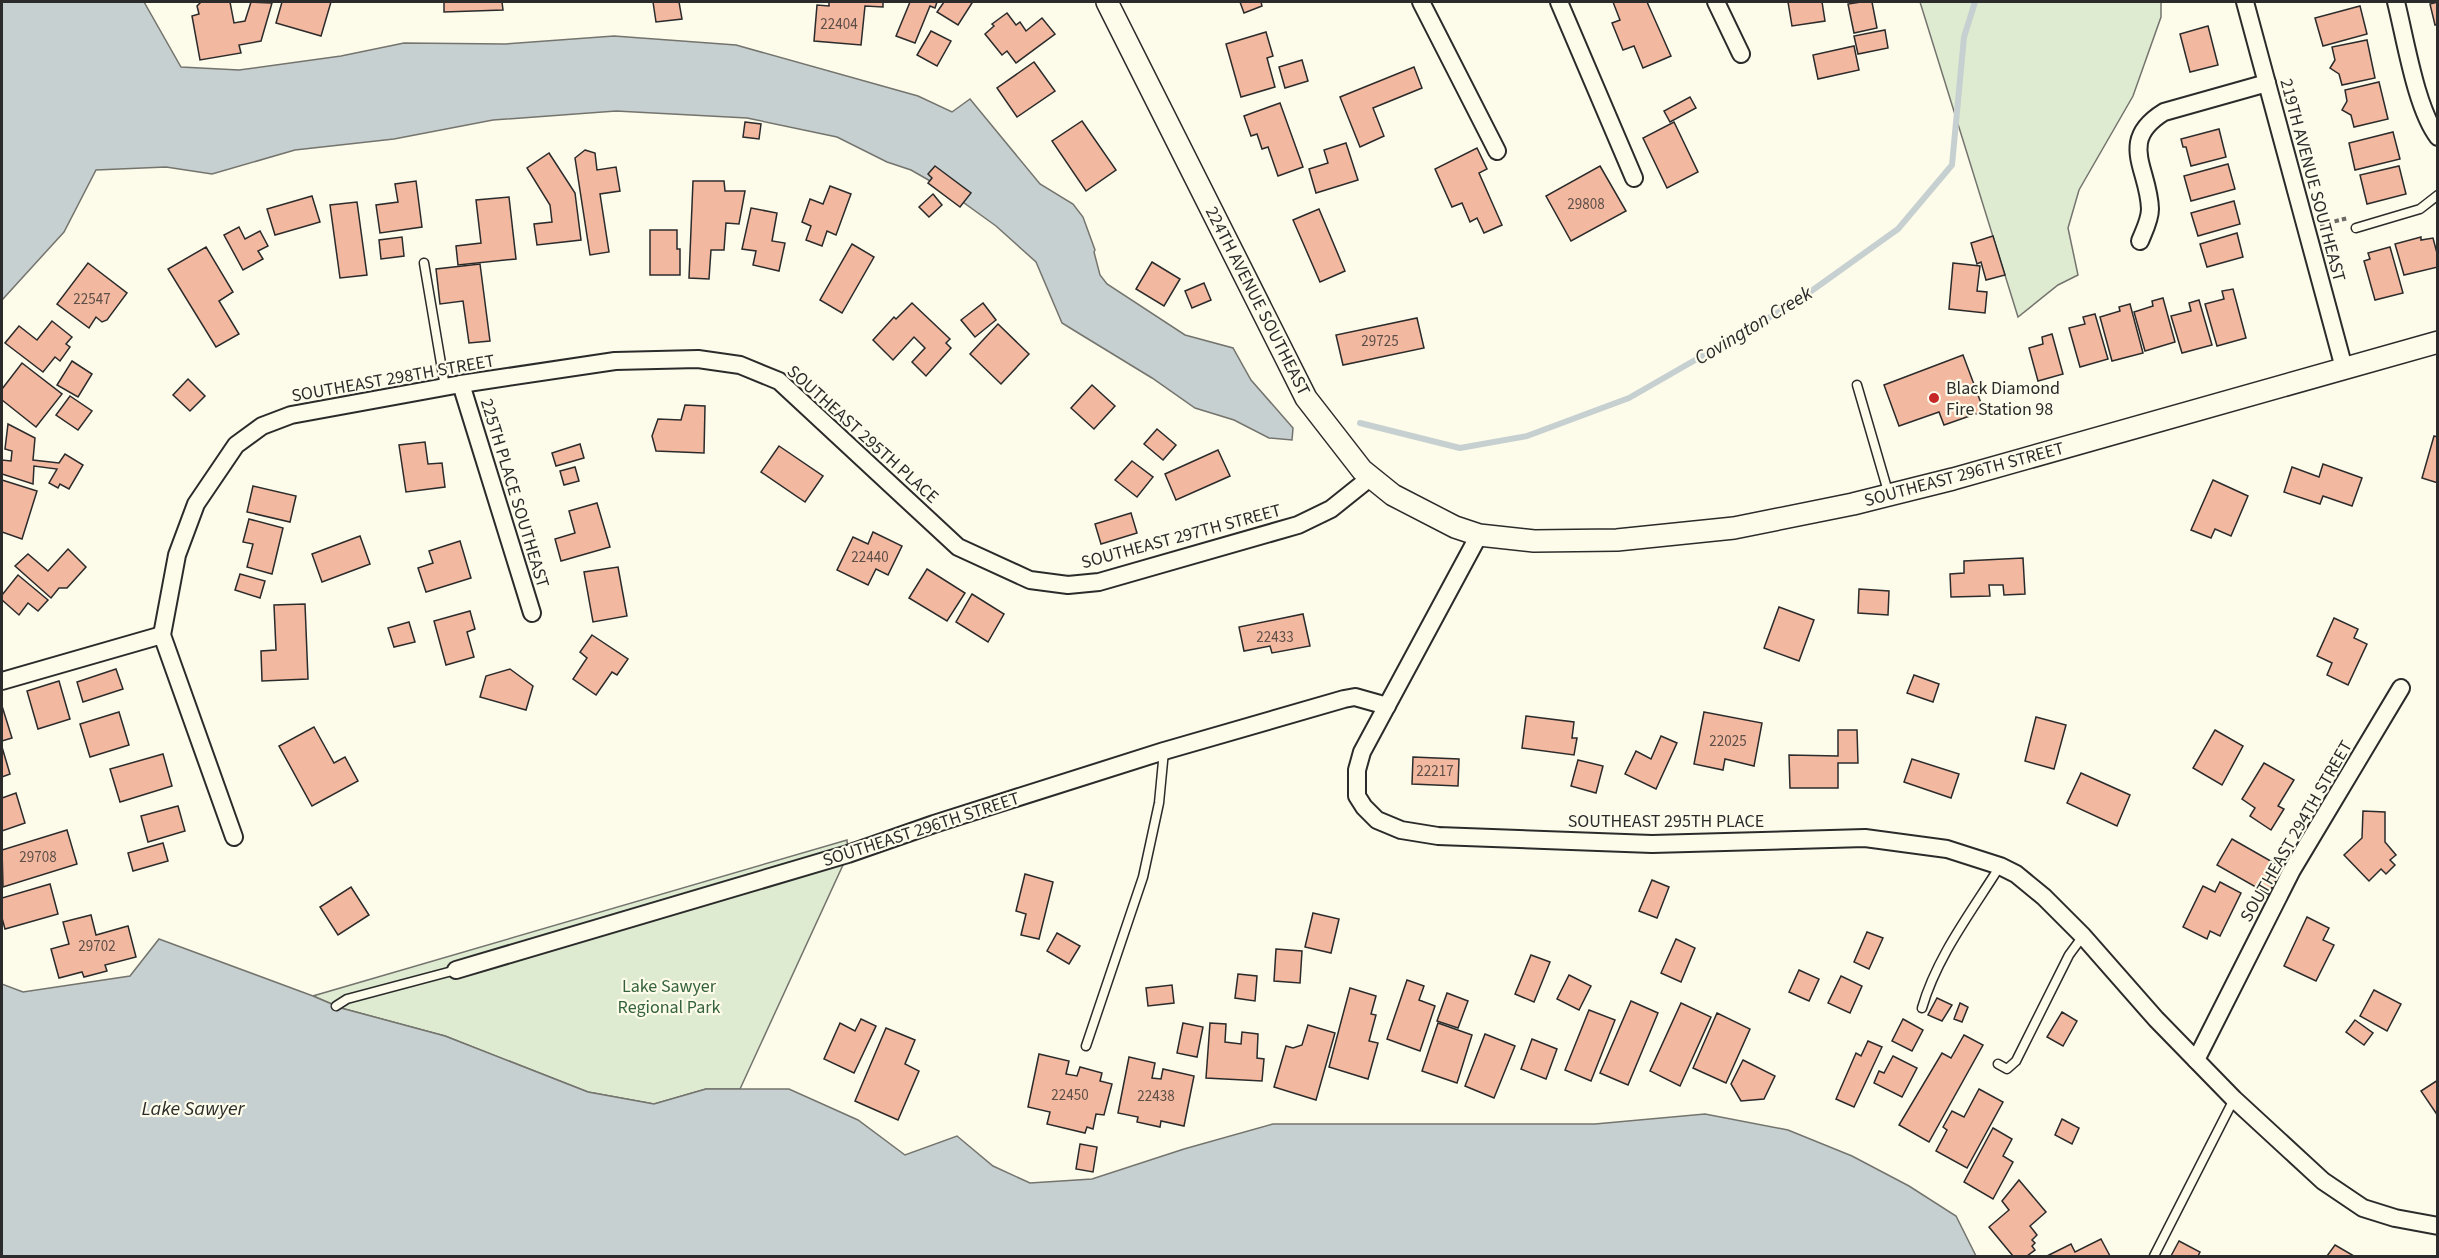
<svg xmlns="http://www.w3.org/2000/svg" width="2439" height="1258" viewBox="0 0 2439 1258" font-family="'Source Sans 3',sans-serif">
	<rect width="100%" height="100%" fill="#fdfbea"/>
	<g fill="#deebd1" stroke="#74746e" stroke-width="1.5">
		<polygon points="1920,2 2161,2 2161,17 2133,96 2079,190 2068,228 2078,275 2058,285 2018,317"/>
		<polygon points="847,840 848,854 740,1089 706,1089 654,1104 588,1092 445,1036 341,1008 313,996"/>
	</g>
	<g fill="#c7d0d0" stroke="#74746e" stroke-width="1.5">
		<polygon points="2,2 144,2 181,67 239,70 341,56 404,43 505,44 614,36 736,45 918,96 952,112 970,99 1040,184 1073,204 1083,217 1095,250 1094,252 1100,275 1107,284 1185,335 1233,348 1251,380 1293,428 1292,440 1269,438 1234,420 1195,408 1152,378 1075,331 1062,323 1036,262 996,226 946,190 911,170 887,162 837,137 747,118 616,111 493,120 394,139 295,150 212,174 166,167 96,170 64,232 2,300"/>
		<polygon points="159,939 313,996 341,1008 445,1036 588,1092 654,1104 706,1089 789,1089 858,1120 905,1155 957,1136 993,1166 1030,1183 1092,1179 1184,1149 1273,1124 1595,1124 1705,1114 1788,1130 1852,1156 1909,1186 1956,1216 1976,1256 2,1256 2,984 23,992 130,976"/>
	</g>
	<g fill="none" stroke-linecap="round" stroke-linejoin="round">
		<polyline stroke="#c7d0d0" stroke-width="6" points="1360,423 1460,448 1527,436 1629,398 1796,302 1898,229 1952,165 1964,37 1975,2"/>
	</g>
	<g fill="#f2b8a0" stroke="#2b2b2b" stroke-width="1.5">
		<polygon points="201,2 230,2 234,23 245,21 251,2 272,3 261,41 239,45 241,53 200,60 192,16 199,14 197,6"/>
		<polygon points="282,2 331,2 321,36 276,23"/>
		<polygon points="444,2 502,2 503,10 444,12"/>
		<polygon points="653,2 687,2 679,2 682,19 656,22"/>
		<polygon points="829,2 883,2 883,7 865,6 861,45 814,41 817,5 829,6"/>
		<polygon points="910,2 937,2 935,8 930,6 915,43 896,36"/>
		<polygon points="944,2 970,2 972,3 958,25 937,12"/>
		<polygon points="1240,2 1261,2 1262,6 1244,13"/>
		<polygon points="1613,2 1647,2 1671,56 1643,68 1634,46 1623,50 1612,23 1620,20"/>
		<polygon points="1788,2 1822,2 1825,21 1792,26"/>
		<polygon points="1861,2 1872,2 1877,28 1854,33 1848,4"/>
		<polygon points="2438,2 2438,24 2435,25 2430,4"/>
		<polygon points="2360,6 2367,34 2323,46 2315,18"/>
		<polygon points="1007,13 1016,25 1020,22 1026,31 1042,18 1055,34 1016,63 1007,51 1002,55 985,34 994,26 992,24"/>
		<polygon points="2208,26 2218,65 2190,72 2180,34"/>
		<polygon points="1885,30 1888,48 1858,54 1854,36"/>
		<polygon points="931,31 951,41 937,66 917,55"/>
		<polygon points="1266,32 1273,56 1267,58 1275,87 1241,97 1226,44"/>
		<polygon points="2367,40 2375,78 2342,85 2339,74 2330,68 2335,60 2332,47"/>
		<polygon points="1854,46 1859,70 1818,79 1813,55"/>
		<polygon points="1302,60 1308,81 1285,88 1279,67"/>
		<polygon points="1034,62 1055,91 1017,117 997,88"/>
		<polygon points="1414,67 1422,88 1373,108 1384,136 1360,147 1340,97"/>
		<polygon points="2379,82 2388,119 2354,127 2351,115 2342,110 2347,101 2345,90"/>
		<polygon points="1690,97 1696,108 1670,122 1664,111"/>
		<polygon points="1280,103 1303,167 1278,176 1268,147 1262,149 1257,134 1251,136 1244,116"/>
		<polygon points="1082,121 1116,170 1086,191 1052,141"/>
		<polygon points="745,122 761,124 759,139 743,137"/>
		<polygon points="1674,122 1698,172 1667,188 1643,138"/>
		<polygon points="2219,129 2226,157 2191,166 2186,147 2183,147 2181,139"/>
		<polygon points="2393,132 2400,159 2355,170 2349,143"/>
		<polygon points="1346,143 1358,180 1316,193 1309,169 1328,163 1324,150"/>
		<polygon points="1477,148 1487,169 1479,173 1502,225 1484,233 1477,218 1470,222 1462,203 1452,207 1435,169"/>
		<polygon points="585,150 595,153 597,170 616,167 620,191 600,194 609,252 590,255 575,158"/>
		<polygon points="549,153 575,193 581,240 537,245 534,224 552,222 550,205 527,168"/>
		<polygon points="2228,164 2235,189 2191,201 2184,176"/>
		<polygon points="935,166 971,193 960,207 928,183 932,178 928,174"/>
		<polygon points="1600,166 1626,211 1571,241 1546,196"/>
		<polygon points="2399,166 2406,194 2367,204 2360,175"/>
		<polygon points="416,181 422,227 380,233 376,205 398,202 395,184"/>
		<polygon points="693,181 724,181 725,191 745,191 739,224 726,223 724,250 711,250 709,279 689,278"/>
		<polygon points="830,186 851,194 836,235 827,231 822,246 806,240 811,226 802,222 810,199 823,204"/>
		<polygon points="933,194 942,205 929,217 919,207"/>
		<polygon points="312,196 320,222 275,235 267,209"/>
		<polygon points="509,197 516,259 458,265 456,246 481,243 476,200"/>
		<polygon points="2234,201 2240,224 2198,236 2191,213"/>
		<polygon points="357,202 367,275 340,278 330,205"/>
		<polygon points="751,208 777,213 772,241 785,243 779,271 753,265 756,251 742,249"/>
		<polygon points="1319,209 1345,271 1320,282 1293,220"/>
		<polygon points="239,227 245,239 260,231 268,246 258,251 263,259 243,270 224,235"/>
		<polygon points="650,230 677,230 677,249 680,249 680,275 650,275"/>
		<polygon points="2237,233 2243,257 2207,267 2200,244"/>
		<polygon points="1993,236 2005,275 1986,280 1981,262 1977,264 1971,243"/>
		<polygon points="402,237 404,256 381,259 379,240"/>
		<polygon points="2421,237 2421,240 2433,238 2438,257 2438,267 2404,275 2395,244"/>
		<polygon points="852,244 874,257 842,313 820,300"/>
		<polygon points="206,247 233,292 219,301 239,334 216,347 168,269"/>
		<polygon points="2390,247 2403,293 2375,300 2364,261 2370,259 2368,253"/>
		<polygon points="1152,262 1180,279 1164,306 1136,289"/>
		<polygon points="88,263 127,293 107,320 102,322 96,317 89,328 57,304"/>
		<polygon points="1953,263 1980,266 1977,291 1987,292 1985,313 1949,309"/>
		<polygon points="480,264 490,341 469,343 463,301 440,304 436,269"/>
		<polygon points="1204,283 1211,300 1192,308 1185,291"/>
		<polygon points="2233,289 2246,338 2217,346 2205,304 2224,299 2222,291"/>
		<polygon points="2163,298 2175,342 2145,351 2134,312 2153,306 2152,301"/>
		<polygon points="2199,300 2212,345 2182,353 2171,316 2191,311 2189,303"/>
		<polygon points="912,303 950,339 946,343 951,348 926,376 912,362 925,348 914,337 893,360 873,340 894,317 896,319"/>
		<polygon points="983,303 996,320 975,337 961,320"/>
		<polygon points="2130,304 2143,353 2112,361 2100,317 2120,311 2119,307"/>
		<polygon points="2095,314 2108,359 2080,367 2069,328 2085,324 2083,317"/>
		<polygon points="1417,318 1424,348 1343,365 1336,335"/>
		<polygon points="52,321 72,337 66,344 70,347 60,361 55,357 43,372 5,343 19,326 37,340"/>
		<polygon points="998,324 1029,354 1001,384 970,354"/>
		<polygon points="2052,334 2063,374 2038,381 2029,348 2043,344 2042,337"/>
		<polygon points="1963,355 1984,411 1944,425 1939,412 1899,426 1884,385"/>
		<polygon points="72,361 92,374 78,397 57,385"/>
		<polygon points="22,363 62,394 36,427 2,400 2,389"/>
		<polygon points="188,379 205,396 190,411 173,395"/>
		<polygon points="1092,385 1115,406 1094,429 1071,408"/>
		<polygon points="70,396 92,411 78,430 56,415"/>
		<polygon points="685,405 705,406 704,453 656,451 652,436 658,419 681,420"/>
		<polygon points="8,424 35,438 33,460 59,463 65,454 83,465 69,489 60,484 58,488 49,483 57,469 34,466 33,484 2,474 2,460 11,461 12,451 5,449"/>
		<polygon points="1157,429 1176,445 1163,460 1144,444"/>
		<polygon points="2434,436 2438,437 2438,483 2422,478"/>
		<polygon points="425,442 428,464 442,463 445,487 406,492 399,445"/>
		<polygon points="580,444 584,458 556,466 552,453"/>
		<polygon points="779,446 823,476 805,502 761,472"/>
		<polygon points="1218,450 1230,476 1176,500 1165,474"/>
		<polygon points="1132,461 1153,477 1137,497 1115,480"/>
		<polygon points="2323,464 2362,478 2352,506 2323,496 2320,504 2284,492 2292,467 2319,477"/>
		<polygon points="575,467 579,481 564,485 560,471"/>
		<polygon points="2,480 37,491 22,539 2,532"/>
		<polygon points="2213,480 2248,496 2231,536 2215,529 2211,538 2191,530"/>
		<polygon points="253,486 296,496 290,522 247,512"/>
		<polygon points="597,503 610,547 561,561 555,539 575,533 569,511"/>
		<polygon points="1131,513 1137,533 1101,544 1095,524"/>
		<polygon points="249,519 283,528 272,574 247,567 253,544 243,542"/>
		<polygon points="873,532 902,546 888,575 876,569 868,585 837,570 853,537 868,544"/>
		<polygon points="360,536 370,564 322,582 312,554"/>
		<polygon points="460,541 471,578 426,592 418,568 433,563 429,551"/>
		<polygon points="68,549 86,567 67,588 59,588 51,598 15,566 28,554 48,571"/>
		<polygon points="2023,558 2025,594 2004,595 2003,585 1989,585 1990,596 1951,597 1950,574 1964,573 1964,561"/>
		<polygon points="618,567 627,616 593,622 584,572"/>
		<polygon points="927,569 965,593 947,621 909,598"/>
		<polygon points="240,574 265,581 260,598 235,590"/>
		<polygon points="18,575 48,600 38,611 28,603 19,615 2,600 2,595"/>
		<polygon points="1859,589 1889,591 1888,615 1858,613"/>
		<polygon points="972,594 1004,614 988,642 956,622"/>
		<polygon points="305,604 308,679 262,681 261,651 276,650 274,605"/>
		<polygon points="1779,607 1814,620 1799,661 1764,648"/>
		<polygon points="470,611 475,629 467,632 474,657 446,665 434,621"/>
		<polygon points="1303,614 1310,646 1272,653 1270,646 1244,651 1239,627"/>
		<polygon points="2334,618 2358,629 2354,638 2367,644 2348,685 2327,675 2332,663 2317,656"/>
		<polygon points="409,622 415,642 394,647 388,628"/>
		<polygon points="592,635 628,659 617,675 612,672 596,695 573,679 587,658 580,652"/>
		<polygon points="116,669 123,689 83,702 77,682"/>
		<polygon points="510,669 533,686 526,710 480,697 486,676"/>
		<polygon points="1914,675 1939,684 1933,702 1907,693"/>
		<polygon points="59,681 70,719 38,729 27,691"/>
		<polygon points="2,706 12,738 2,741"/>
		<polygon points="119,712 129,745 90,757 80,724"/>
		<polygon points="1704,712 1762,723 1754,766 1725,759 1723,770 1694,764"/>
		<polygon points="1526,716 1574,722 1572,738 1577,738 1574,755 1522,748"/>
		<polygon points="2036,717 2066,725 2054,769 2025,761"/>
		<polygon points="314,727 334,763 345,757 358,781 312,806 279,746"/>
		<polygon points="1838,730 1857,730 1858,763 1838,763 1838,788 1790,788 1789,755 1838,756"/>
		<polygon points="2215,730 2243,746 2222,785 2193,768"/>
		<polygon points="1661,736 1677,743 1656,789 1625,774 1636,751 1651,759"/>
		<polygon points="2,747 10,774 2,777"/>
		<polygon points="163,754 172,786 120,802 110,769"/>
		<polygon points="1413,757 1459,759 1458,786 1412,784"/>
		<polygon points="1912,759 1959,774 1951,798 1904,782"/>
		<polygon points="1578,760 1603,766 1596,793 1571,786"/>
		<polygon points="2264,763 2294,780 2278,806 2284,809 2271,830 2250,816 2255,808 2242,799"/>
		<polygon points="2081,773 2130,795 2117,826 2067,803"/>
		<polygon points="16,793 25,823 2,831 2,798"/>
		<polygon points="178,806 185,831 148,842 141,816"/>
		<polygon points="2363,811 2385,812 2385,842 2396,855 2390,860 2395,865 2386,874 2381,869 2369,881 2344,855 2362,838"/>
		<polygon points="67,830 77,864 3,887 2,850"/>
		<polygon points="2232,839 2283,868 2268,894 2217,865"/>
		<polygon points="163,843 168,861 133,871 128,853"/>
		<polygon points="1025,874 1053,882 1039,939 1021,935 1026,914 1016,911"/>
		<polygon points="1652,880 1669,887 1657,918 1639,911"/>
		<polygon points="2220,882 2241,893 2220,936 2210,931 2207,939 2183,927 2203,886 2215,892"/>
		<polygon points="50,884 58,914 5,929 2,918 2,898"/>
		<polygon points="351,887 369,915 338,935 320,907"/>
		<polygon points="1313,913 1339,919 1331,953 1305,947"/>
		<polygon points="91,915 96,935 128,926 136,957 105,965 107,971 84,977 82,972 59,978 51,949 69,944 63,922"/>
		<polygon points="2307,917 2329,928 2323,940 2334,945 2316,981 2284,966"/>
		<polygon points="1867,932 1883,938 1869,969 1854,962"/>
		<polygon points="1057,933 1080,946 1069,964 1047,951"/>
		<polygon points="1676,939 1695,948 1681,982 1661,973"/>
		<polygon points="1276,949 1302,951 1300,983 1274,981"/>
		<polygon points="1531,955 1550,962 1534,1002 1515,994"/>
		<polygon points="1799,970 1819,979 1809,1001 1789,992"/>
		<polygon points="1238,974 1257,976 1255,1001 1235,998"/>
		<polygon points="1569,975 1591,986 1579,1010 1557,999"/>
		<polygon points="1841,976 1862,986 1850,1013 1828,1003"/>
		<polygon points="1407,980 1424,986 1419,1000 1435,1006 1420,1051 1387,1039"/>
		<polygon points="1172,985 1174,1003 1148,1006 1146,988"/>
		<polygon points="1350,988 1376,996 1371,1014 1376,1015 1369,1041 1378,1043 1368,1079 1329,1067"/>
		<polygon points="2374,990 2401,1004 2387,1031 2360,1016"/>
		<polygon points="1447,993 1468,1001 1458,1028 1437,1021"/>
		<polygon points="1937,998 1952,1005 1942,1021 1928,1015"/>
		<polygon points="1631,1001 1658,1013 1628,1085 1600,1073"/>
		<polygon points="1681,1003 1711,1017 1680,1086 1650,1071"/>
		<polygon points="1960,1003 1968,1007 1962,1022 1954,1019"/>
		<polygon points="1589,1010 1615,1020 1591,1081 1565,1070"/>
		<polygon points="2062,1012 2077,1021 2063,1046 2047,1037"/>
		<polygon points="1717,1013 1750,1029 1726,1083 1693,1068"/>
		<polygon points="861,1019 876,1026 854,1073 824,1059 840,1023 855,1031"/>
		<polygon points="1903,1019 1923,1030 1912,1051 1892,1041"/>
		<polygon points="2355,1020 2373,1033 2364,1045 2346,1032"/>
		<polygon points="1183,1023 1203,1027 1197,1057 1177,1053"/>
		<polygon points="1210,1023 1226,1024 1225,1042 1241,1044 1242,1032 1258,1034 1257,1058 1264,1059 1262,1081 1206,1078"/>
		<polygon points="1438,1023 1472,1035 1457,1083 1422,1071"/>
		<polygon points="1308,1025 1335,1033 1316,1100 1274,1087 1286,1046 1293,1048 1302,1045"/>
		<polygon points="886,1028 915,1040 905,1064 919,1071 898,1120 855,1101"/>
		<polygon points="1485,1034 1515,1046 1494,1098 1465,1086"/>
		<polygon points="1964,1035 1983,1045 1929,1142 1899,1125 1942,1053 1951,1058"/>
		<polygon points="1532,1039 1557,1049 1546,1079 1521,1069"/>
		<polygon points="1868,1041 1882,1047 1854,1107 1836,1099 1856,1053 1861,1056"/>
		<polygon points="1039,1054 1069,1061 1066,1074 1077,1076 1080,1067 1102,1073 1100,1081 1112,1084 1104,1115 1096,1114 1093,1129 1087,1127 1085,1133 1047,1124 1050,1112 1028,1107"/>
		<polygon points="1893,1056 1917,1068 1902,1097 1874,1083 1879,1071 1884,1073"/>
		<polygon points="1129,1057 1155,1063 1152,1078 1161,1079 1163,1069 1194,1076 1184,1126 1161,1121 1160,1127 1137,1122 1138,1117 1118,1113"/>
		<polygon points="1743,1060 1775,1076 1764,1099 1741,1101 1731,1084"/>
		<polygon points="2438,1080 2438,1116 2421,1091"/>
		<polygon points="1979,1089 2003,1102 1967,1168 1936,1151 1947,1130 1943,1127 1952,1111 1964,1117"/>
		<polygon points="2062,1119 2079,1128 2072,1144 2055,1135"/>
		<polygon points="1993,1128 2012,1139 2003,1156 2013,1162 1993,1199 1964,1182"/>
		<polygon points="1080,1144 1097,1147 1093,1172 1076,1169"/>
		<polygon points="2019,1180 2046,1212 2030,1226 2037,1235 2032,1240 2035,1243 2032,1246 2035,1250 2027,1256 2013,1256 1989,1227 2009,1210 2002,1201"/>
		<polygon points="2101,1239 2110,1256 2047,1256 2071,1244 2075,1252"/>
		<polygon points="2179,1241 2200,1252 2198,1256 2171,1256"/>
		<polygon points="2335,1245 2354,1256 2327,1256"/>
	</g>
	<g fill="none" stroke-linecap="round" stroke-linejoin="round">
		<g stroke="#2b2b2b" stroke-width="11">
			<g id="service">
				<polyline points="2356,228 2420,209 2438,195"/>
				<polyline points="424,263 445,387"/>
				<polyline points="1857,385 1889,495"/>
				<polyline points="336,1006 347,999 456,970"/>
				<path d="M1922,1008C1937,956 1972,911 2000,866"/>
				<polyline points="1086,1046 1143,877 1159,803 1164,751"/>
				<polyline points="1998,1064 2007,1069 2016,1061 2069,955 2083,936"/>
				<polyline points="2154,1256 2234,1099"/>
			</g>
		</g>
		<g stroke="#2b2b2b" stroke-width="20">
			<g id="minor">
				<polyline points="1421,2 1497,151"/>
				<polyline points="1559,2 1634,178"/>
				<polyline points="1716,2 1741,54"/>
				<polyline points="2245,2 2344,368"/>
				<path d="M2396,2C2405,37 2416,109 2438,137"/>
				<path d="M2140,241C2144,231 2150,220 2150,209C2149,169 2117,141 2164,112L2267,83"/>
				<polyline points="461,384 532,613"/>
				<polyline points="1479,535 1362,752 1357,770 1357,796 1364,807 1377,820 1401,830 1438,836 1652,844 1865,838 1947,849 2000,866 2016,874 2044,897 2083,936 2156,1019 2234,1099 2323,1181 2363,1208 2395,1218 2438,1226"/>
				<polyline points="2,681 162,635"/>
				<polyline points="234,837 162,635 177,555 196,504 236,445 262,426 291,415 461,384 615,361 698,359 740,365 779,381 958,547 1030,580 1068,585 1099,582 1298,525 1331,509 1371,477"/>
				<polyline points="456,970 848,854 934,824 1164,751 1344,699 1355,697 1387,706"/>
				<polyline points="2196,1060 2292,870 2401,688"/>
			</g>
		</g>
		<g stroke="#2b2b2b" stroke-width="24">
			<polyline id="tertiary" points="1107,2 1306,398 1362,470 1393,495 1455,527 1479,535 1534,541 1617,540 1734,528 1853,504 1953,479 2438,342"/>
		</g>
		<polyline stroke="#6a6964" stroke-width="4" stroke-dasharray="4.5 3" stroke-linecap="butt" points="2320,225 2348,218"/>
		<use href="#service" stroke="#fdfbea" stroke-width="8"/>
		<use href="#minor" stroke="#fdfbea" stroke-width="16"/>
		<use href="#tertiary" stroke="#fdfbea" stroke-width="21"/>
	</g>
	<circle fill="#c62828" stroke="#fdfbea" stroke-width="2" cx="1934" cy="398" r="6"/>
	<g text-anchor="middle" stroke-width="4.5" stroke-linejoin="round" paint-order="stroke">
		<g font-size="15" fill="#5d4e48">
			<text x="839" y="29">22404</text>
			<text x="1586" y="209">29808</text>
			<text x="92" y="304">22547</text>
			<text x="1380" y="346">29725</text>
			<text x="870" y="562">22440</text>
			<text x="1275" y="642">22433</text>
			<text x="1728" y="746">22025</text>
			<text x="1435" y="776">22217</text>
			<text x="38" y="862">29708</text>
			<text x="97" y="951">29702</text>
			<text x="1070" y="1100">22450</text>
			<text x="1156" y="1101">22438</text>
		</g>
		<g font-size="18" fill="#2b2b2b" stroke="#fdfbea">
			<text transform="translate(2313 180) rotate(75)" y="6">219TH AVENUE SOUTHEAST</text>
			<text transform="translate(1258 301) rotate(63)" y="6">224TH AVENUE SOUTHEAST</text>
			<text transform="translate(393 378) rotate(-10)" y="6">SOUTHEAST 298TH STREET</text>
			<text transform="translate(863 434) rotate(42)" y="6">SOUTHEAST 295TH PLACE</text>
			<text transform="translate(1964 474) rotate(-15)" y="6">SOUTHEAST 296TH STREET</text>
			<text transform="translate(515 493) rotate(73)" y="6">225TH PLACE SOUTHEAST</text>
			<text transform="translate(1181 536) rotate(-15)" y="6">SOUTHEAST 297TH STREET</text>
			<text x="1666" y="827">SOUTHEAST 295TH PLACE</text>
			<text transform="translate(921 829) rotate(-18)" y="6">SOUTHEAST 296TH STREET</text>
			<text transform="translate(2296 831) rotate(-60)" y="6">SOUTHEAST 294TH STREET</text>
		</g>
		<g font-size="18" fill="#2b2b2b" stroke="#fdfbea" text-anchor="start">
			<text x="1946" y="394">Black Diamond<tspan x="1946" dy="21">Fire Station 98</tspan></text>
		</g>
		<g font-size="18" fill="#34623c" stroke="#fdfbea">
			<text x="669" y="992">Lake Sawyer<tspan x="669" dy="21">Regional Park</tspan></text>
		</g>
		<g font-size="20" font-style="italic" fill="#2b2b2b" stroke="#fdfbea">
			<text transform="translate(1753 325) rotate(-31)" y="7">Covington Creek</text>
			<text x="193" y="1115">Lake Sawyer</text>
		</g>
	</g>
	<rect width="2439" height="1258" fill="none" stroke="#2b2b2b" stroke-width="6"/>
</svg>
